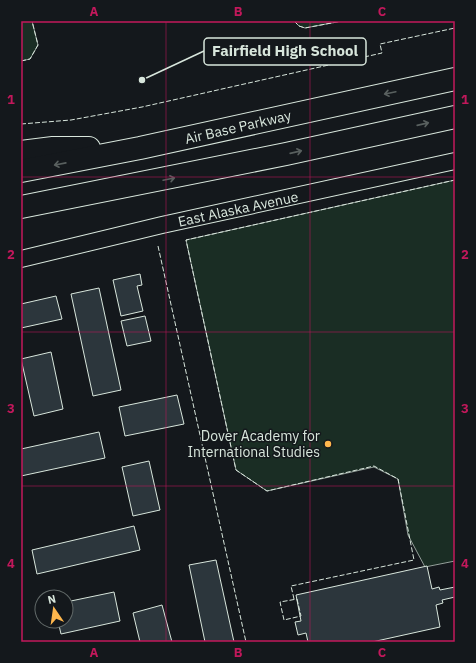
<svg xmlns="http://www.w3.org/2000/svg" width="476" height="663" viewBox="0 0 476 663" font-family="'IBM Plex Sans',sans-serif">
	<rect width="100%" height="100%" fill="#14181c"/>
	<g fill="#1a2d24" stroke="#939e99">
		<polygon points="21,21 32,21 38,45 30,59 21,61"/>
		<polygon points="294,21 342,21 305,28 299,26"/>
		<polygon points="455,180 455,561 425,567 408,535 398,479 374,467 267,491 236,470 186,240"/>
	</g>
	<g fill="#2c363c" stroke="#d8e6dc">
		<polygon points="140,274 142,285 137,286 143,311 121,316 113,280"/>
		<polygon points="99,288 121,390 93,396 71,294"/>
		<polygon points="56,296 62,319 21,328 21,304"/>
		<polygon points="145,316 151,341 127,346 121,321"/>
		<polygon points="51,352 63,409 34,416 21,359"/>
		<polygon points="177,395 184,424 125,436 119,407"/>
		<polygon points="99,432 105,458 21,476 21,449"/>
		<polygon points="149,461 160,510 133,516 122,467"/>
		<polygon points="134,526 140,550 37,574 32,550"/>
		<polygon points="216,560 234,642 205,642 189,565"/>
		<polygon points="427,566 432,589 439,587 440,590 455,587 455,597 442,600 443,603 436,605 440,627 372,642 308,642 306,633 298,635 295,622 301,621 296,595"/>
		<polygon points="114,592 120,621 61,634 58,621 66,621 66,602"/>
		<polygon points="162,605 172,642 140,642 133,613"/>
	</g>
	<g fill="none" stroke-linecap="round" stroke-linejoin="round">
		<g stroke="#d8e6dc" stroke-width="18">
			<polyline id="minor" points="21,259 162,225 455,161"/>
		</g>
		<g stroke="#d8e6dc" stroke-width="24">
			<g id="primary">
				<polyline points="21,152 53,148 89,148"/>
				<polyline points="21,171 140,148 455,79"/>
				<polyline points="21,207 286,154 455,117"/>
			</g>
		</g>
		<use href="#minor" stroke="#14181c" stroke-width="16"/>
		<use href="#primary" stroke="#14181c" stroke-width="22"/>
		<g stroke="#d8e6dc" stroke-width="1" stroke-dasharray="5 2" stroke-linecap="butt">
			<polyline points="294,21 299,26 305,28 342,21"/>
			<polyline points="21,61 30,59 38,45 32,21"/>
			<polyline points="21,124 71,120 142,107 382,53 380,44 455,28"/>
			<polyline points="158,246 246,642"/>
			<polyline points="294,599 291,586 414,560 398,479 374,466 267,491 236,470 186,240 455,180"/>
			<polygon points="297,599 301,616 284,620 280,602"/>
		</g>
	</g>
	<defs><path id="oneway-shaft" d="M-6 0H5M1.5-3L5.5 0L1.5 3" fill="none" stroke-width="1.6" stroke-linecap="round" stroke-linejoin="round"/></defs>
	<g stroke="#59605f">
		<use href="#oneway-shaft" transform="translate(390 93) rotate(168)"/>
		<use href="#oneway-shaft" transform="translate(423 124) rotate(-13)"/>
		<use href="#oneway-shaft" transform="translate(296 152) rotate(-13)"/>
		<use href="#oneway-shaft" transform="translate(60 164) rotate(169)"/>
		<use href="#oneway-shaft" transform="translate(169 179) rotate(-12)"/>
	</g>
	<path fill="none" stroke="#c2185b" stroke-width="1" stroke-opacity="0.55" d="M166,21V642M310,21V642M21,177H455M21,332H455M21,486H455"/>
	<circle fill="#ffb74d" stroke="#14181c" stroke-width="1.5" cx="328" cy="444" r="4"/>
	<g text-anchor="middle" stroke-width="3" stroke-linejoin="round" paint-order="stroke">
		<g font-size="14" fill="#d8e6dc" stroke="#14181c">
			<text transform="translate(238 127) rotate(-13)" y="5">Air Base Parkway</text>
			<text transform="translate(238 209) rotate(-12)" y="5">East Alaska Avenue</text>
		</g>
		<g font-size="14" fill="#d8e6dc" stroke="#14181c" text-anchor="end">
			<text x="320" y="441">Dover Academy for<tspan x="320" dy="16">International Studies</tspan></text>
		</g>
	</g>
	<path fill="none" stroke="#d8e6dc" stroke-width="1.5" d="M142 80L204 51"/>
	<circle fill="#d8e6dc" stroke="#14181c" stroke-width="1.5" cx="142" cy="80" r="4"/>
	<rect fill="#14181c" stroke="#d8e6dc" stroke-width="1.5" x="204" y="38" width="162" height="27" rx="4"/>
	<g font-size="15" text-anchor="middle" font-weight="bold" fill="#d8e6dc">
		<text x="285" y="56">Fairfield High School</text>
	</g>
	<rect width="476" height="663" fill="none" stroke="#14181c" stroke-width="44"/>
	<g transform="translate(54 609) rotate(347)"><circle r="19" fill="#14181c" stroke="#626a69"/>
	<path d="M0-3L7 15L0 10L-7 15Z" fill="#ffb74d"/>
	<text y="-6" font-size="11" font-weight="bold" text-anchor="middle" fill="#d8e6dc">N</text>
	</g>
	<rect x="22" y="22" width="432" height="619" fill="none" stroke="#c2185b" stroke-width="1.5"/>
	<g font-size="13" text-anchor="middle" font-weight="bold" fill="#c2185b">
		<text x="94" y="16">A</text>
		<text x="238" y="16">B</text>
		<text x="382" y="16">C</text>
		<text x="11" y="104">1</text>
		<text x="465" y="104">1</text>
		<text x="11" y="259">2</text>
		<text x="465" y="259">2</text>
		<text x="11" y="413">3</text>
		<text x="465" y="413">3</text>
		<text x="11" y="568">4</text>
		<text x="465" y="568">4</text>
		<text x="94" y="657">A</text>
		<text x="238" y="657">B</text>
		<text x="382" y="657">C</text>
	</g>
</svg>
